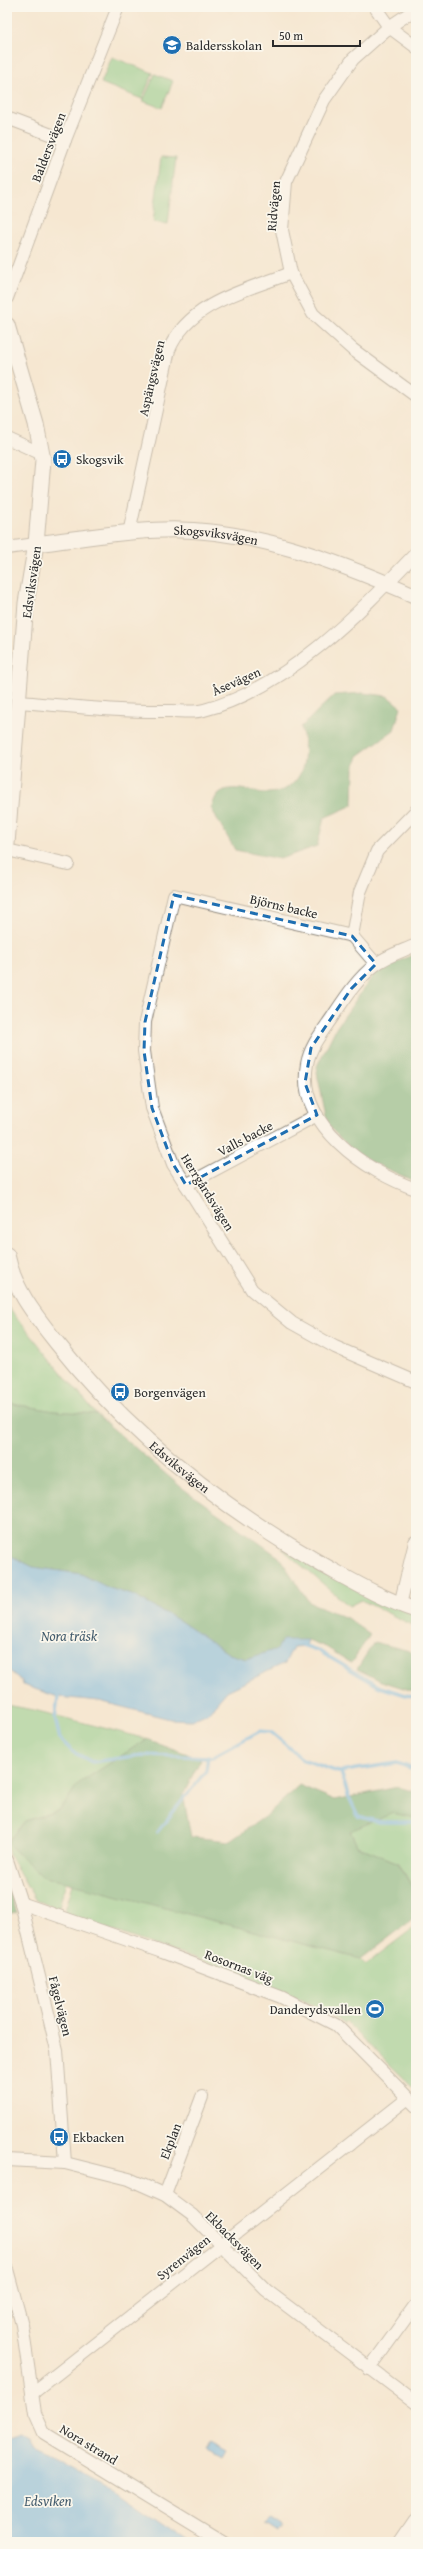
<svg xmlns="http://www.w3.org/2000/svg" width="423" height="2549" viewBox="0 0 423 2549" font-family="'Gentium Book Plus',serif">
	<rect width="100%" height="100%" fill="#fbf7ec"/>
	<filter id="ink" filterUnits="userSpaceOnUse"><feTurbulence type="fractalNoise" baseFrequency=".025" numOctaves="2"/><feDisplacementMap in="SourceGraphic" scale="8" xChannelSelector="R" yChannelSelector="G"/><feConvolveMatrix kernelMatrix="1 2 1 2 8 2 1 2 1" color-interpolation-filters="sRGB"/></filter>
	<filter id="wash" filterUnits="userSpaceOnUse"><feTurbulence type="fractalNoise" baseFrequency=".012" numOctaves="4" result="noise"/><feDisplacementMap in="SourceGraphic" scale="16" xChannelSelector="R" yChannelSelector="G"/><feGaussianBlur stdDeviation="0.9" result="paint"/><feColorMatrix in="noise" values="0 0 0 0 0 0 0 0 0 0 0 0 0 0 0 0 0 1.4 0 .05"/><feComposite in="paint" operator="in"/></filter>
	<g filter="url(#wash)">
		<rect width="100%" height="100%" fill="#f6e7d1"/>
		<g fill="#82ca86" stroke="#567a58">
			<polygon points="112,57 153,73 142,99 101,83"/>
			<polygon points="155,74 173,81 162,108 143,101"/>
			<polygon points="161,157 176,158 168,224 153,222"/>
			<polygon points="7,1306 96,1414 54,1411 7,1403"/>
			<polygon points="281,1548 416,1616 416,1627 361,1600 349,1606"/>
			<polygon points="7,1705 34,1710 147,1739 78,1784 60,1810 25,1821 7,1842"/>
			<polygon points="393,1813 416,1818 416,1894 399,1863 357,1846 350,1830"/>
			<polygon points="7,1843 42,1876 66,1882 58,1910 35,1899 9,1855"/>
			<polygon points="73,1884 361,1959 366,1964 416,1926 416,2090 346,2022 343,2024 323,2009 244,1976 64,1914"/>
		</g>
		<g fill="#69ae73" stroke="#4a6c4f">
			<path d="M363,693L387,696L401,707L394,730L358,756L354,769L353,805L324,818L317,846L280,859L235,850L211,808C213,804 215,797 218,794C231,782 255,794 269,793C306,790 309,755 301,727L334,695Z"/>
			<polygon points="416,953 416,1182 358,1156 328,1126 316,1068 336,1028 374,974"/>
			<polygon points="7,1403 54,1411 96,1414 181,1487 279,1557 309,1602 347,1618 370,1635 351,1663 326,1647 308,1640 246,1659 229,1654 180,1621 132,1595 109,1588 81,1574 33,1567 7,1554"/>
			<polygon points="374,1642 410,1651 416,1657 416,1692 381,1681 357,1669"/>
			<polygon points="147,1739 201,1759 183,1794 191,1837 230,1841 267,1815 299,1785 335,1800 398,1787 416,1792 416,1818 393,1813 350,1831 357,1846 398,1863 416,1894 416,1917 361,1959 42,1876 7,1843 25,1821 60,1810 78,1784"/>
			<polygon points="7,1887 17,1912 7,1914"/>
		</g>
		<g fill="#70b8e7" stroke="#4e7289">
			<polygon points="7,1554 33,1567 81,1574 109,1588 132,1595 180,1621 229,1654 246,1659 277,1649 282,1640 308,1640 306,1646 293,1647 285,1663 227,1691 208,1713 192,1720 170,1719 99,1701 58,1697 23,1685 22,1681 7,1669"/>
			<polygon points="20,2434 30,2439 32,2447 56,2458 119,2494 189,2542 7,2542 7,2438"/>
			<polygon points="211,2442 225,2450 221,2457 207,2449"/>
			<polygon points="269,2519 281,2527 277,2532 265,2524"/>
		</g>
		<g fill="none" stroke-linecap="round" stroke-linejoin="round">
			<g stroke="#70b8e7" stroke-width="3.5">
				<polyline points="302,1645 317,1650 380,1687 416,1698"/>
				<polyline points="58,1697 55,1718 60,1739 73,1752 92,1762 142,1755 212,1757 260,1731 271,1732 302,1759 338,1772 397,1763 416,1770"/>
				<polyline points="341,1772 348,1795 358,1816 379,1822 416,1822"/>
				<polyline points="157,1832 206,1771 208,1756"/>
			</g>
		</g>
	</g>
	<g filter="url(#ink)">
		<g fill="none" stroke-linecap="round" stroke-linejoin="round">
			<g stroke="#90897e" stroke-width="14">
				<g id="minor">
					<polyline points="375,7 389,27 416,47"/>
					<polyline points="416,9 389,27 353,59 324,100 286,182 282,230 291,273 313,314 352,349 416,396"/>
					<polyline points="7,118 65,140"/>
					<polyline points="7,298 65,140 118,7"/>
					<polyline points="7,438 42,454"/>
					<path d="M129,533L169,350C189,302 247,290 291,273"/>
					<polyline points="7,548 36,544"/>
					<path d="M19,702C69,706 120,712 171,711C181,711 194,713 204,710C286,689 359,613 416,553"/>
					<polyline points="7,850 68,864"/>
					<polyline points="352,936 360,892 377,851 416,811"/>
					<path d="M416,945C403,951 386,956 375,965C357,979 345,998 333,1016C323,1031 310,1046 307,1064C296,1124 366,1172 416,1189"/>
					<polyline points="376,964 352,936 174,895 145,1022 144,1051 152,1108 173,1164 252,1290 292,1323 335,1347 416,1382"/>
					<polyline points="186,1185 317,1115"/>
					<polyline points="400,1605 415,1542"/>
					<polyline points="7,1860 21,1903 57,2050 65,2163"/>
					<polyline points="21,1903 162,1952 281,1997 336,2025 416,2106"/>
					<polyline points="7,2160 65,2163 129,2179 165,2195 192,2215 266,2290 416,2403"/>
					<polyline points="165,2195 202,2097"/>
					<polyline points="7,2269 22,2325 35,2413 44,2433 223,2542"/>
					<polyline points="369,2369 416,2304"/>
					<polyline points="34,2392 407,2099"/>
				</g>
			</g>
			<g stroke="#90897e" stroke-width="17">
				<g id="tertiary">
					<polyline points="7,325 36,424 43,460 36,544 26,603 7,844"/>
					<path id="s1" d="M36,544C78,539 120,531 163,530C248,527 339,562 416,596"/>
					<path id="s2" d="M7,1255C14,1290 36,1316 57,1343C129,1434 221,1507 321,1564C352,1581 382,1599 416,1610"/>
					<polyline points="401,2542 416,2520"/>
				</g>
			</g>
			<use href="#minor" stroke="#fff" stroke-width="12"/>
			<use href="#tertiary" stroke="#fff" stroke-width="15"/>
		</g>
	</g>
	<path d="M0 0H423V2549H0ZM174,895L352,936L376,964L351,989L311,1048L305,1083L317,1115L186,1185L173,1164L152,1108L144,1051L145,1022Z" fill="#f6e7d1" fill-opacity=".55" fill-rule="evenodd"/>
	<path fill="none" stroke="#1f6fb2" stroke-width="3" stroke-dasharray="8 5" stroke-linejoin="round" d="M174,895L352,936L376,964L351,989L311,1048L305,1083L317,1115L186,1185L173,1164L152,1108L144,1051L145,1022Z"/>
	<defs>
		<g id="school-disc" transform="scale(1)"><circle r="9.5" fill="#1f6fb2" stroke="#fbf7ec"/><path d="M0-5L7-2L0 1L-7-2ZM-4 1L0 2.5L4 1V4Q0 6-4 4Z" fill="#fff"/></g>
		<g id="bus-disc" transform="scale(1)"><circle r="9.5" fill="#1f6fb2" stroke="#fbf7ec"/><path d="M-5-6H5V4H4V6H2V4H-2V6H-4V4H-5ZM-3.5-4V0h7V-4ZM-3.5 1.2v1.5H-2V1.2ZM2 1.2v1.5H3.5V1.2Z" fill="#fff"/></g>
		<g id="stadium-disc" transform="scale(1)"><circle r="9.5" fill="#1f6fb2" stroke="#fbf7ec"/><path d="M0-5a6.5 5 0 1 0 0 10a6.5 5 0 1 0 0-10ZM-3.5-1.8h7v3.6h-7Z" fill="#fff"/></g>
	</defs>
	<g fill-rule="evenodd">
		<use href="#school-disc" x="172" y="45"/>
		<use href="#bus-disc" x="62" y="459"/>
		<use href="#bus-disc" x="120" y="1392"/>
		<use href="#stadium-disc" x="375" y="2009"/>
		<use href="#bus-disc" x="59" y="2137"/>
	</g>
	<g text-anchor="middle" stroke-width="3.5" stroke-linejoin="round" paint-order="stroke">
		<g font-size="13" fill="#2b2b2b" stroke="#fbf7ec" text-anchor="start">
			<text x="186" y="50">Baldersskolan</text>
			<text x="76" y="464">Skogsvik</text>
			<text x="134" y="1397">Borgenvägen</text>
			<text x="361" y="2014" text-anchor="end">Danderydsvallen</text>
			<text x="73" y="2142">Ekbacken</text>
		</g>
		<g font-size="13" fill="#2b2b2b" stroke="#fbf7ec">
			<text transform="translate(48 147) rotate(-69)" y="5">Baldersvägen</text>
			<text transform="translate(273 206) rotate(-85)" y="5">Ridvägen</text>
			<text transform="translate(151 378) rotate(-77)" y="5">Aspängsvägen</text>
			<text dy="5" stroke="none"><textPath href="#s1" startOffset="181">Skogsviksvägen</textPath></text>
			<text transform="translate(31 582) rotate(-82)" y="5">Edsviksvägen</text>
			<text transform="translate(236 681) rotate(-24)" y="5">Åsevägen</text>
			<text transform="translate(284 906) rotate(13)" y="5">Björns backe</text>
			<text transform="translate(245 1138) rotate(-28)" y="5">Valls backe</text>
			<text transform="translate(208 1192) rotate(58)" y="5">Herrgårdsvägen</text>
			<text dy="5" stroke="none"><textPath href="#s2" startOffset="277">Edsviksvägen</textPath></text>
			<text transform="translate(239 1966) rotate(21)" y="5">Rosornas väg</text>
			<text transform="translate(61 2006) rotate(76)" y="5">Fågelvägen</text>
			<text transform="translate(170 2141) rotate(-69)" y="5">Ekplan</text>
			<text transform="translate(235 2240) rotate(45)" y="5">Ekbacksvägen</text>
			<text transform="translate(183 2257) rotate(-38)" y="5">Syrenvägen</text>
			<text transform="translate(89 2444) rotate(31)" y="5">Nora strand</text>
		</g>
		<g font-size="14" font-style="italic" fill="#435c6d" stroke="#fbf7ec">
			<text x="69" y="1641">Nora träsk</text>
			<text x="48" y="2506">Edsviken</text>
		</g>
	</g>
	<rect width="423" height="2549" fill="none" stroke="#fbf7ec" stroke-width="24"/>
	<path d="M273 40v6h87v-6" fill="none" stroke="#2b2b2b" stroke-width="2"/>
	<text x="279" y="40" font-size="12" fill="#2b2b2b" stroke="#fbf7ec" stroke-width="3" paint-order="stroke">50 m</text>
</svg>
